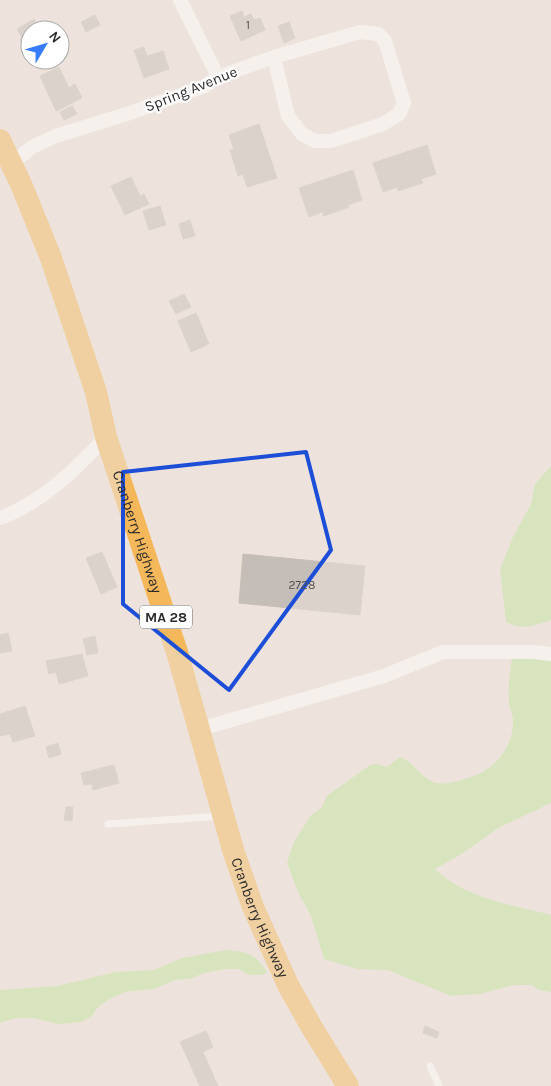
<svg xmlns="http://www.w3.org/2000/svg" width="551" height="1086" viewBox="0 0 551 1086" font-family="Karla,sans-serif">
	<rect width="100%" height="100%" fill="#ede3dc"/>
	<g fill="#bee597">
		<path d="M551,466V620C536,625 521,631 506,622L500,570L513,537L531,504L535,484Z"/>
		<path d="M551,652V803L500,827L460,855L435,869C465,898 511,905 551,915V992L539,990L532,985H514L480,994L451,996L388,970L358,969L324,959L311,916L298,892L287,863L293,844L310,816L322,807L327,796L370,765L376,764L387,767L400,757C414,761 422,781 437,783C448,785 461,780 471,777C495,770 514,746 513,720C513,714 509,708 509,702C507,687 511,670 512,656Z"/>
		<path d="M226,950C248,952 255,953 267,972L262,975H249L239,969H226L204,973L189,979L175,980L153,989L124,992L106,1001L96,1009L93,1015L82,1022L58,1024L33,1018H16L0,1023V990L57,986L116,972L154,970L182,958Z"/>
	</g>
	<g fill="#c5bdb8" stroke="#c8bfb6">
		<polygon points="242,11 244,17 251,14 254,20 260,18 265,30 241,41 230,16"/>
		<polygon points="95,15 100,25 86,32 81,22"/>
		<polygon points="34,19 40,30 30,30 30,59 28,60 22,49 24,48 20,39 22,38 17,29"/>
		<polygon points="289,22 295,38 284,43 278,26"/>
		<polygon points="144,47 147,56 163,51 169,69 144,78 134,50"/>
		<polygon points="59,67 69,88 75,84 82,98 56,111 40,76"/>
		<polygon points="72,106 77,114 64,120 60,112"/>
		<polygon points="259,124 277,178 247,187 243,174 238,176 230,150 234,149 229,135"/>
		<polygon points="427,145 436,174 421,179 423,183 398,191 397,187 383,192 373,163"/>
		<polygon points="353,170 362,200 348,205 349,207 324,216 322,212 309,217 299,188"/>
		<polygon points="131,177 140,196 144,194 149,204 125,215 111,186"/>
		<polygon points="160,206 166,225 149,230 143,211"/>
		<polygon points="190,220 195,236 183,239 179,224"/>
		<polygon points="184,294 191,307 176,314 169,301"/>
		<polygon points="196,313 209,344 191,352 178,321"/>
		<polygon points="102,552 117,587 101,594 86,558"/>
		<polygon points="243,554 365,566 360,615 239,603"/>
		<polygon points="8,633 12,651 0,653 0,635"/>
		<polygon points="95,636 98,653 87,655 83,639"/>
		<polygon points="82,654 88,676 59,684 56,672 49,674 46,661"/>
		<polygon points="25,706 35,736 13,742 10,734 0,736 0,714"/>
		<polygon points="58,743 61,754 49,758 46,747"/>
		<polygon points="114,765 119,783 93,790 92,784 84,785 81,773"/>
		<polygon points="66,807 73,807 72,821 64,820"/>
		<polygon points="425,1026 439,1032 437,1038 423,1033"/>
		<polygon points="206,1031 213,1047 203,1052 218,1086 200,1086 180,1042"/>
	</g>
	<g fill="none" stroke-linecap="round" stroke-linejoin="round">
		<g stroke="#fff" stroke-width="7">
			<polyline points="108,824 221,816"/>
			<polyline points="430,1066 439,1086"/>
		</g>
		<g stroke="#fff" stroke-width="14">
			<polyline points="180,0 218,77"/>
			<polyline points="11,164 32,147 56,136 130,113 205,86 218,77 274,57 360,32 378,34 385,41 404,103 399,114 383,124 331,141 315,141 302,134 288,116 274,57"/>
			<path d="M0,518C43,502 76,469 106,437"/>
			<polyline points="200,729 384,676 443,652 534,652 551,654"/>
		</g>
		<path stroke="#f4b75a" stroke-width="22" id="s1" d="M0,140L21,184L51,258L96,392L106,437L177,652L234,853L253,907L288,985L311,1026L348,1086"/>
	</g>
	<path d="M0 0H551V1086H0ZM306,452L331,550L229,690L123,604V472Z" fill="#ede3dc" fill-opacity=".55" fill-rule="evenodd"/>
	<path fill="none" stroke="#1d4ed8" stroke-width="4" stroke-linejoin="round" d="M306,452L331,550L229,690L123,604V472Z"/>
	<g text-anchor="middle" stroke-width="4.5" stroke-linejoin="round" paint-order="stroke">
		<g font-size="12" fill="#514f4e">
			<text x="248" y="29">1</text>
			<text x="302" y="589">2728</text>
		</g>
		<rect fill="#fff" stroke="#6a6a6a" stroke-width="1" x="140" y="605.5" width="52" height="23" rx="4"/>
		<g font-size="14" font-weight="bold" fill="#2a2a2a">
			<text x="166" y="622">MA 28</text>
		</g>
		<g font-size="15" fill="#2a2a2a" stroke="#fff">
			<text transform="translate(191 89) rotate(-22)" y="5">Spring Avenue</text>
			<text dy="5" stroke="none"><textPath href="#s1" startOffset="416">Cranberry Highway</textPath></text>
			<text dy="5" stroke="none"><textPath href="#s1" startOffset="821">Cranberry Highway</textPath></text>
		</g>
	</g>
	<g transform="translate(45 45) rotate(52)"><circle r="24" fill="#ffffff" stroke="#aaaaaa"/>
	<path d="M0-4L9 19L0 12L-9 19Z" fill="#387cfe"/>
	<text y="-8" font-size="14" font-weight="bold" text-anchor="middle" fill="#2a2a2a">N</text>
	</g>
</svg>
